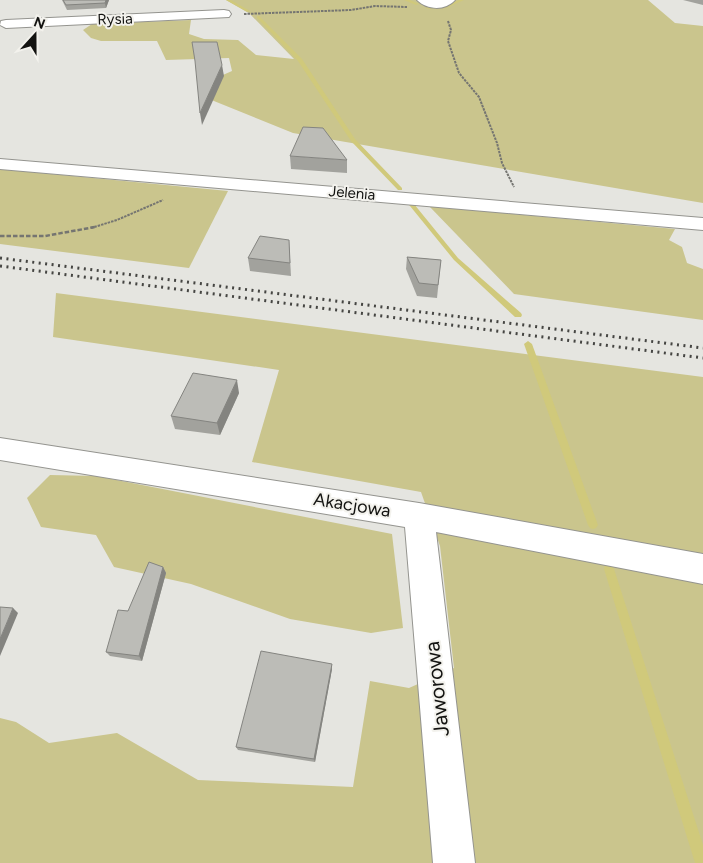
<svg xmlns="http://www.w3.org/2000/svg" width="703" height="863" viewBox="0 0 703 863" font-family="Figtree,sans-serif">
	<rect width="100%" height="100%" fill="#e5e5e0"/>
	<g fill="#cac58d">
		<polygon points="226,0 419,0 447,4 456,0 648,0 675,23 703,26 703,203 293,133 209,99 200,85 232,71 229,58 166,60 157,41 101,41 91,38 83,30 92,24 191,20 189,34 204,39 238,40 256,55 294,59 249,13"/>
		<polygon points="0,169 228,191 189,268 0,244"/>
		<polygon points="429,206 675,229 669,240 682,247 687,263 703,269 703,320 514,294"/>
		<polygon points="56,293 703,377 703,863 0,863 0,718 16,722 49,743 117,733 198,780 353,787 370,681 409,688 454,668 440,546 421,492 252,462 279,370 53,337"/>
		<polygon points="50,475 96,476 392,534 403,628 371,633 290,619 191,584 114,567 96,535 41,527 27,498"/>
	</g>
	<g fill="none" stroke-linecap="round" stroke-linejoin="round">
		<g fill="#d0c97b" fill-rule="evenodd">
			<polygon points="226,0 231,0 250,11 247,12"/>
			<polygon points="404,0 410,0 419,4 416,5"/>
			<polygon points="459,0 464,0 446,8 443,7"/>
			<polygon points="426,6 432,8 430,9 426,8"/>
			<polygon points="257,16 259,16 302,59 355,139 402,188 402,190 398,190 351,141 298,61 257,18"/>
			<polygon points="412,203 414,204 458,258 521,313 522,315 521,317 515,317 454,260 410,206 409,205"/>
			<polygon points="528,341 532,344 598,525 596,528 593,529 590,528 588,525 524,344"/>
			<polygon points="609,564 613,566 614,569 703,845 703,863 695,863 604,569 605,566"/>
		</g>
		<g stroke="#94948f" stroke-width="2">
			<g id="street">
				<path d="M417,0H455C445,11 427,10 417,0Z"/>
				<polygon points="224,10 229,11 231,14 229,17 6,28 0,25 1,21 6,20"/>
				<polygon points="0,159 703,218 703,230 0,169"/>
				<polygon points="0,438 419,503 703,554 703,584 436,532 475,863 433,863 405,527 0,460"/>
			</g>
		</g>
		<g stroke="#757571" stroke-width="2" stroke-dasharray="2.5 1" stroke-linecap="butt">
			<polyline points="244,14 351,10 375,6 407,7"/>
			<polyline points="448,21 451,30 448,41 459,73 479,97 497,143 502,163 514,187"/>
			<polyline points="91,228 117,220 163,200"/>
		</g>
		<polyline stroke="#757571" stroke-width="2.5" stroke-dasharray="4.5 2" stroke-linecap="butt" points="0,236 45,236 95,227"/>
		<use href="#street" fill="#fff" fill-rule="evenodd"/>
		<g stroke="#454542" stroke-width="3" stroke-dasharray="2 4.5" stroke-linecap="butt">
			<polyline points="0,258 703,348"/>
			<polyline points="0,266 703,358"/>
		</g>
	</g>
	<g fill="#a2a29d">
		<polygon points="62,0 109,0 106,8 67,10"/>
		<polygon points="683,0 703,0 703,5"/>
		<polygon points="290,156 347,160 347,173 291,169"/>
		<polygon points="289,240 291,276 250,271 248,258"/>
		<polygon points="407,257 441,260 437,298 417,296 406,269"/>
		<polygon points="239,393 220,435 175,429 171,416"/>
		<polygon points="163,567 166,573 142,661 110,656 106,652 128,611"/>
		<polygon points="332,664 332,669 315,762 238,750 236,747"/>
	</g>
	<g fill="#848480">
		<polygon points="106,0 109,0 106,8 105,3"/>
		<polygon points="222,65 224,76 202,125 200,113"/>
		<polygon points="237,380 239,393 220,435 217,423"/>
		<polygon points="163,567 166,573 142,661 139,656"/>
		<polygon points="13,608 18,613 0,656 0,639"/>
		<polygon points="332,664 332,669 315,762 314,759"/>
	</g>
	<g fill="#bcbcb7" stroke="#848480">
		<polygon points="63,0 106,0 105,3 66,5"/>
		<polygon points="192,42 217,42 222,65 200,113 195,61"/>
		<polygon points="303,127 323,128 347,160 290,156"/>
		<polygon points="260,236 289,240 290,263 248,258"/>
		<polygon points="407,257 441,260 438,285 419,283"/>
		<polygon points="193,373 237,380 217,423 171,416"/>
		<polygon points="149,562 163,567 139,656 106,652 118,610 128,611"/>
		<polygon points="0,607 13,608 0,639"/>
		<polygon points="261,651 332,664 314,759 236,747"/>
	</g>
	<g text-anchor="middle" stroke-width="4" stroke-linejoin="round" paint-order="stroke">
		<g font-size="15" fill="#131311" stroke="#f3f2ed">
			<text transform="translate(115 19) rotate(-2)" y="5">Rysia</text>
			<text transform="translate(352 193) rotate(5)" y="5">Jelenia</text>
		</g>
		<g font-size="18" fill="#131311" stroke="#f3f2ed">
			<text transform="translate(352 505) rotate(9)" y="6">Akacjowa</text>
		</g>
		<g font-size="21" fill="#131311" stroke="#f3f2ed">
			<text transform="translate(437 689) rotate(-96)" y="7">Jaworowa</text>
		</g>
	</g>
	<g transform="translate(35 35) rotate(21)" stroke="#f3f2ed" stroke-width="4" paint-order="stroke">
	<path d="M0-4L9 19L0 12L-9 19Z" fill="#131311"/>
	<text y="-8" font-size="14" font-weight="bold" text-anchor="middle" fill="#131311">N</text>
	</g>
</svg>
